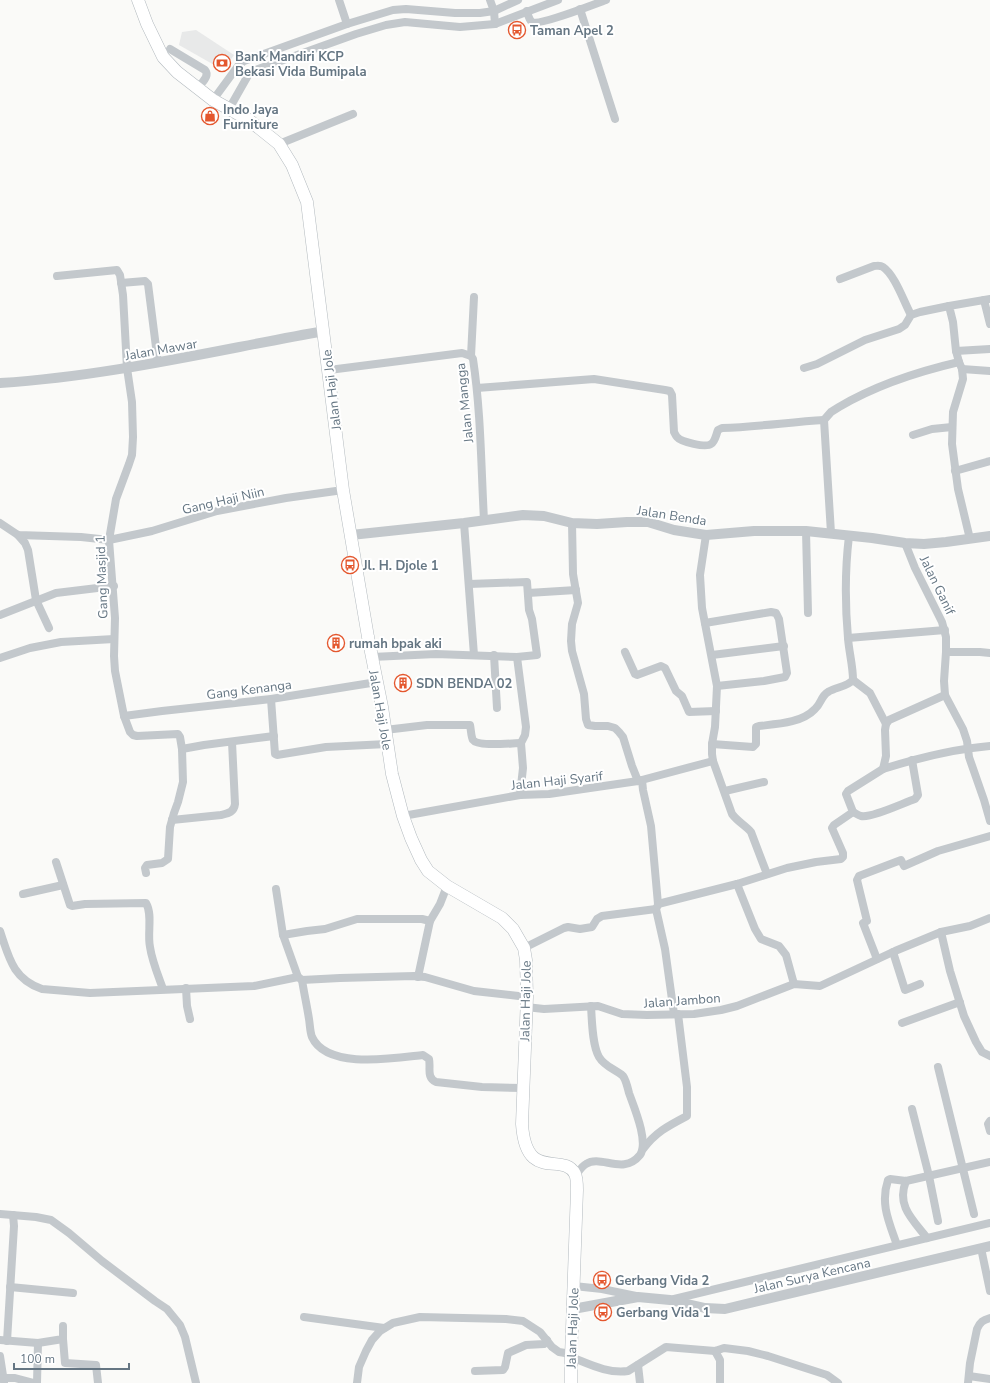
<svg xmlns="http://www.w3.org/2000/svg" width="990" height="1383" viewBox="0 0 990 1383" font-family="'Nunito Sans',sans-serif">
	<rect width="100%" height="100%" fill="#fafaf8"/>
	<polygon fill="#e8e9e9" points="196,30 234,55 223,70 179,45 182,32"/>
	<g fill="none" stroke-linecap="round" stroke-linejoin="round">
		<g stroke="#b3babf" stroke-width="13">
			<path id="secondary" d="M138,0L147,24L163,57L177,72L213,100L249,120L279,144L292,165L307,202L343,490L368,637L382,707L392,774L403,816L411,838L421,860L428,871L447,886L502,918L513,929L524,948L526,960L527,997L522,1124C526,1184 563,1151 575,1174C577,1178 577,1185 577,1190L571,1357V1383"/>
		</g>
		<g stroke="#c3c8cc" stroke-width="8">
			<polyline points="339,0 347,24"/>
			<polyline points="490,0 494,11 495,24"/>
			<polyline points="580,9 615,119"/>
			<path d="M527,11C528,15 529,20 532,22C539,26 595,4 606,0"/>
			<path d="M170,49L205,70C210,76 202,82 198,88"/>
			<polyline points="213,100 238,66 244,61 347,24 393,10 406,9 455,13 480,13 494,11 518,0"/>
			<polyline points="229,109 250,72 356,34 386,25 405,22 460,27 495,24 558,0"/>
			<polyline points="279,144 353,114"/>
			<polyline points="57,276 117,270 120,275 123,295 127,368 132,402 133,437 132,455 129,464 116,499 109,540 115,618 114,656 115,671 124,716 130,732 133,735 137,736 178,734 180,737 182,749 183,782 178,802 174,813 170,827 168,859 162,863 147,865 145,868 146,873"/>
			<path d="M840,279L874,266C877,266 880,265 883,267C895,275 904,302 911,315"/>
			<polyline points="121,283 145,281 148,284 158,363"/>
			<polyline points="984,300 990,324"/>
			<polyline points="956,351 990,349"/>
			<polyline points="471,356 474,297"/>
			<polyline points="804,368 817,364 865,340 899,329 905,325 911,315 920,312 949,306"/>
			<polyline points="962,369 990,371"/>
			<path d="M329,370L462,353L471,356L473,359C481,412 481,466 484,520"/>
			<path d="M477,388L594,379L665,390L670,391L672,395L674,432C675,434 676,436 677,437C681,442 706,448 711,444C715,442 716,435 718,430L722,428C756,427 790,422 824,420"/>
			<polyline points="913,435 932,429 952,427"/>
			<polyline points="955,471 990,461"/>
			<polyline points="0,523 18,535 81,537 109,540 152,531 217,511 286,498 343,490"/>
			<polyline points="464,523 474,655"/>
			<polyline points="572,523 573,574 578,603 572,624 571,641 572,651 584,694 586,719 588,725 595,726 608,726 615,728 619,732 623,737 632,766 638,781"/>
			<polyline points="806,531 808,613"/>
			<path d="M831,533L824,420L831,412L839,407C876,385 916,372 959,362"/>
			<polyline points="18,535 25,543 28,550 36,600 49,628"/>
			<path d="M706,535L700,575L702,608L717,686L715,727L712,744V754L713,761L732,814C738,822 745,825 751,832L767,874"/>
			<polyline points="970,539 958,489 952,444 953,412 963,379 962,369 959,362 956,351 953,322 949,306 990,299"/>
			<polyline points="905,543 915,568 942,622 946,637 946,652 944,681 945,695 963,729 967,741 969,757 984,800 990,821"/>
			<polyline points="528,593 576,590"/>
			<polyline points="0,615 56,593 114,586"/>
			<polyline points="705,623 771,612 776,613 779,619 787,673 785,677 764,681 717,686"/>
			<polyline points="848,638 945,630"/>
			<polyline points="625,652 635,674 637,675 661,666 665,668 676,691 682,696 689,712 716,711"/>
			<polyline points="946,652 980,652 990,653"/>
			<polyline points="494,655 497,708"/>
			<polyline points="712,655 784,646"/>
			<polyline points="372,657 436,654 517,657 537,655 532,619 529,610 527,582 469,584"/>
			<polyline points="517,657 526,727 525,735 521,743 523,768 520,795"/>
			<polyline points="0,658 30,648 61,642 114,639"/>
			<polyline points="853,680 870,693 886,724"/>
			<polyline points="271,699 275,754 277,755 326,747 387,744"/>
			<polyline points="124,716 162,711 271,699 377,682"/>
			<path d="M385,730L427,725H470C471,729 471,737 473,740C478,747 512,743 521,743"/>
			<path d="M712,744L753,747L756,744V727L759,726C777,724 802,723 815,709C821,704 821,696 828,692C836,687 847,687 853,680C853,666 849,652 848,638C845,604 845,569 849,536"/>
			<polyline points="182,749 204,745 274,736"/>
			<path d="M883,769C918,758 953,749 990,746"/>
			<polyline points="642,780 643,790 651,826 658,904"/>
			<polyline points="725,791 764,782"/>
			<path d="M853,812C855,813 858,815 861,816C872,818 903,803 915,799L918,795L912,760"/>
			<polyline points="403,816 520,795 549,794 638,781 713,761"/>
			<path d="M172,820L221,815C229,813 234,812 235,804L232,742"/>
			<path d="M56,862L70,905L72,906L85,904L146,903C153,915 147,933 150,947C152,961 158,975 163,989"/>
			<polyline points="737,884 755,929 761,939 779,946 786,955 794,984"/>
			<polyline points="276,889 283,935"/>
			<polyline points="23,894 63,885"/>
			<polyline points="658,904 737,884 787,868 816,862 841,859 843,857 843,853 832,828 834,825 853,812 846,794 848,791 883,769 886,756 885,730 886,724 889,720 945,695"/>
			<polyline points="658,905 656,909 665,949 674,1014"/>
			<path d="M0,931C9,958 13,979 42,989L90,993L254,986L298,977L302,980L340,978L414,976L425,977L474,991L527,997"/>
			<polyline points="941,932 950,971 964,1016 976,1042 982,1052 990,1056"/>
			<polyline points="524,948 564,928 568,927 580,929 592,927 597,919 602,916 656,909"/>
			<polyline points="893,952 905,990 920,984"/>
			<polyline points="877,959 863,923 867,921 857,880 859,876 901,860 904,866 938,851 990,836"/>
			<polyline points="298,977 283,935 307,931 325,929 357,919 422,919 430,921"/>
			<polyline points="418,977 430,921 440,904 447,886"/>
			<path d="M302,980C304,993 307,1006 309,1019C310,1025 310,1032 312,1037C327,1070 395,1058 423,1055L429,1059C431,1068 426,1077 436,1082L482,1087L523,1088"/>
			<polyline points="186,988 187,1006 190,1019"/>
			<polyline points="526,1007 544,1009 598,1006 622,1014 647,1015 694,1014 721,1010 737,1006 794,984 820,986 895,951 941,932 970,926 990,918"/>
			<polyline points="902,1023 960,1002"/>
			<polyline points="938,1067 974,1214"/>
			<polyline points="912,1109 929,1176 938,1221"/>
			<polyline points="990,1121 988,1124 990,1131"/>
			<path d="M643,1149C656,1132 668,1126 687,1116V1087L678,1014"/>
			<path d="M576,1175C579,1171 582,1166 586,1164C601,1154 623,1176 640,1155C649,1142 634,1107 629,1093C628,1089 626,1080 623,1076C615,1069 605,1067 599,1057C592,1045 592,1020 591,1006"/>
			<path d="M906,1181C896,1206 913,1220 927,1238"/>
			<polyline points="0,1214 36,1217 51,1220 69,1233 102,1261 155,1301 167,1309 180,1325 185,1337 196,1383"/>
			<path d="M897,1245C889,1222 880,1204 888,1180L890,1179L906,1181L990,1162"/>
			<polyline points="981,1248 990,1291"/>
			<polyline points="574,1286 602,1289 636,1296"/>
			<polyline points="10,1287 73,1293"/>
			<polyline points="670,1300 990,1223"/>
			<polyline points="304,1317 384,1328"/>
			<polyline points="63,1339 65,1363 96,1365 98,1383"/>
			<polyline points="0,1340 38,1343 63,1339 63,1326"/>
			<polyline points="7,1341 14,1226 13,1215"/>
			<polyline points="715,1351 720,1360 720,1383"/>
			<polyline points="0,1356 4,1382"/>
			<path d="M571,1357C589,1364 608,1374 628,1371L666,1347L715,1351L724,1348L748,1351L768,1356L827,1375L838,1383"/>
			<polyline points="638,1365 640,1383"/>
			<polyline points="475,1371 503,1370 505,1367 508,1353 526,1345 544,1344 547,1340"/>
			<polyline points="969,1376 990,1379"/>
			<polyline points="3,1378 15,1378 34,1383"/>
			<polyline points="37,1383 38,1343"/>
			<polyline points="357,1383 359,1367 366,1351 372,1340 380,1331 393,1323 420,1317 506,1319 523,1321 540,1332 552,1347 559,1352 571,1354"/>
			<path d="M968,1383L970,1363L977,1329C980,1322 983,1320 990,1318"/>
		</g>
		<g stroke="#c3c8cc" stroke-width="10">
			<path d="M0,383C110,376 217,350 324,331"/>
			<polyline points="351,535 464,523 523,515 544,516 572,523 597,524 627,522 648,522 674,530 706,535 754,531 806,531 872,538 905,543 924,544 946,542 990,536"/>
			<polyline points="573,1309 638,1297 670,1300 705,1308 725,1309 990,1246"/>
		</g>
		<use href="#secondary" stroke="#fff" stroke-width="12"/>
	</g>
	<defs>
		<g id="bus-ring" transform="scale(0.9)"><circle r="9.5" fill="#fff" stroke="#e4572e" stroke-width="1.5"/><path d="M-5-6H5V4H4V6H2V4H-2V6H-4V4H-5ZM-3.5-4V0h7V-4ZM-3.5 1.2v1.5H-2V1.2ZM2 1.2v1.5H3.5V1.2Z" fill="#e4572e"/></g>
		<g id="bank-ring" transform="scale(0.9)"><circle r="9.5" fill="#fff" stroke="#e4572e" stroke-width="1.5"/><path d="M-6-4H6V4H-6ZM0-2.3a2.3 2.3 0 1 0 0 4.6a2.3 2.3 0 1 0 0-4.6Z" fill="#e4572e"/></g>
		<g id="shop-ring" transform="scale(0.9)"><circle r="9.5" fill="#fff" stroke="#e4572e" stroke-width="1.5"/><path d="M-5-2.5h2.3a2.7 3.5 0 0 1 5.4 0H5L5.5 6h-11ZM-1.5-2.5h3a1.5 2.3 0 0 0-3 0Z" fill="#e4572e"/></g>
		<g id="building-ring" transform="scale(0.9)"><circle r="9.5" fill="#fff" stroke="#e4572e" stroke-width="1.5"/><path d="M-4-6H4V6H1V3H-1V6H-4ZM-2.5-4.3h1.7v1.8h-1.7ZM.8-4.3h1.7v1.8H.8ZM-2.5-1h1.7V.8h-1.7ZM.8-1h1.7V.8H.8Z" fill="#e4572e"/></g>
	</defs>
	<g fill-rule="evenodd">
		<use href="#bus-ring" x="517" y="30"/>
		<use href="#bank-ring" x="222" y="63"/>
		<use href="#shop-ring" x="210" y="116"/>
		<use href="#bus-ring" x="350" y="565"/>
		<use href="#building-ring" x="336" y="643"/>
		<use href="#building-ring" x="403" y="683"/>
		<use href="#bus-ring" x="602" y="1280"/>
		<use href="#bus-ring" x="603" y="1312"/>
	</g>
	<g text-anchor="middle" stroke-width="4" stroke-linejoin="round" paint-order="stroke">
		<g font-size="13" font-weight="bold" fill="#657683" stroke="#fff" text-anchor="start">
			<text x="530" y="35">Taman Apel 2</text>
			<text x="235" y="61">Bank Mandiri KCP<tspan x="235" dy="15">Bekasi Vida Bumipala</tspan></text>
			<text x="223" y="114">Indo Jaya<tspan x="223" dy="15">Furniture</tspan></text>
			<text x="363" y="570">Jl. H. Djole 1</text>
			<text x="349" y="648">rumah bpak aki</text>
			<text x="416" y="688">SDN BENDA 02</text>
			<text x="615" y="1285">Gerbang Vida 2</text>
			<text x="616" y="1317">Gerbang Vida 1</text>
		</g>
		<g font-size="13" fill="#657683" stroke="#fff">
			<text transform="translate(161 349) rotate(-10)" y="5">Jalan Mawar</text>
			<text transform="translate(331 390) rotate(-97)" y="5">Jalan Haji Jole</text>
			<text transform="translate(464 403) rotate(-96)" y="5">Jalan Mangga</text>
			<text transform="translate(223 500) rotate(-13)" y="5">Gang Haji Niin</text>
			<text transform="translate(672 515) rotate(9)" y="5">Jalan Benda</text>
			<text transform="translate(101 577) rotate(-92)" y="5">Gang Masjid 1</text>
			<text transform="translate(938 585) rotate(64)" y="5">Jalan Ganif</text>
			<text transform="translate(249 689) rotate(-7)" y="5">Gang Kenanga</text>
			<text transform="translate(381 710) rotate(80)" y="5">Jalan Haji Jole</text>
			<text transform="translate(557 780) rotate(-6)" y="5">Jalan Haji Syarif</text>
			<text transform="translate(682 1000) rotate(-4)" y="5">Jalan Jambon</text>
			<text transform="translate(525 1001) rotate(-89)" y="5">Jalan Haji Jole</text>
			<text transform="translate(812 1275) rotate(-13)" y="5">Jalan Surya Kencana</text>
			<text transform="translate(572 1328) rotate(-88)" y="5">Jalan Haji Jole</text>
		</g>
	</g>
	<path d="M14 1363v6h115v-6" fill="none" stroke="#657683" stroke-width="2"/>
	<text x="20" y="1363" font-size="12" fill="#657683" stroke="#ffffff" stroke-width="3" paint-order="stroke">100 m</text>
</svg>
